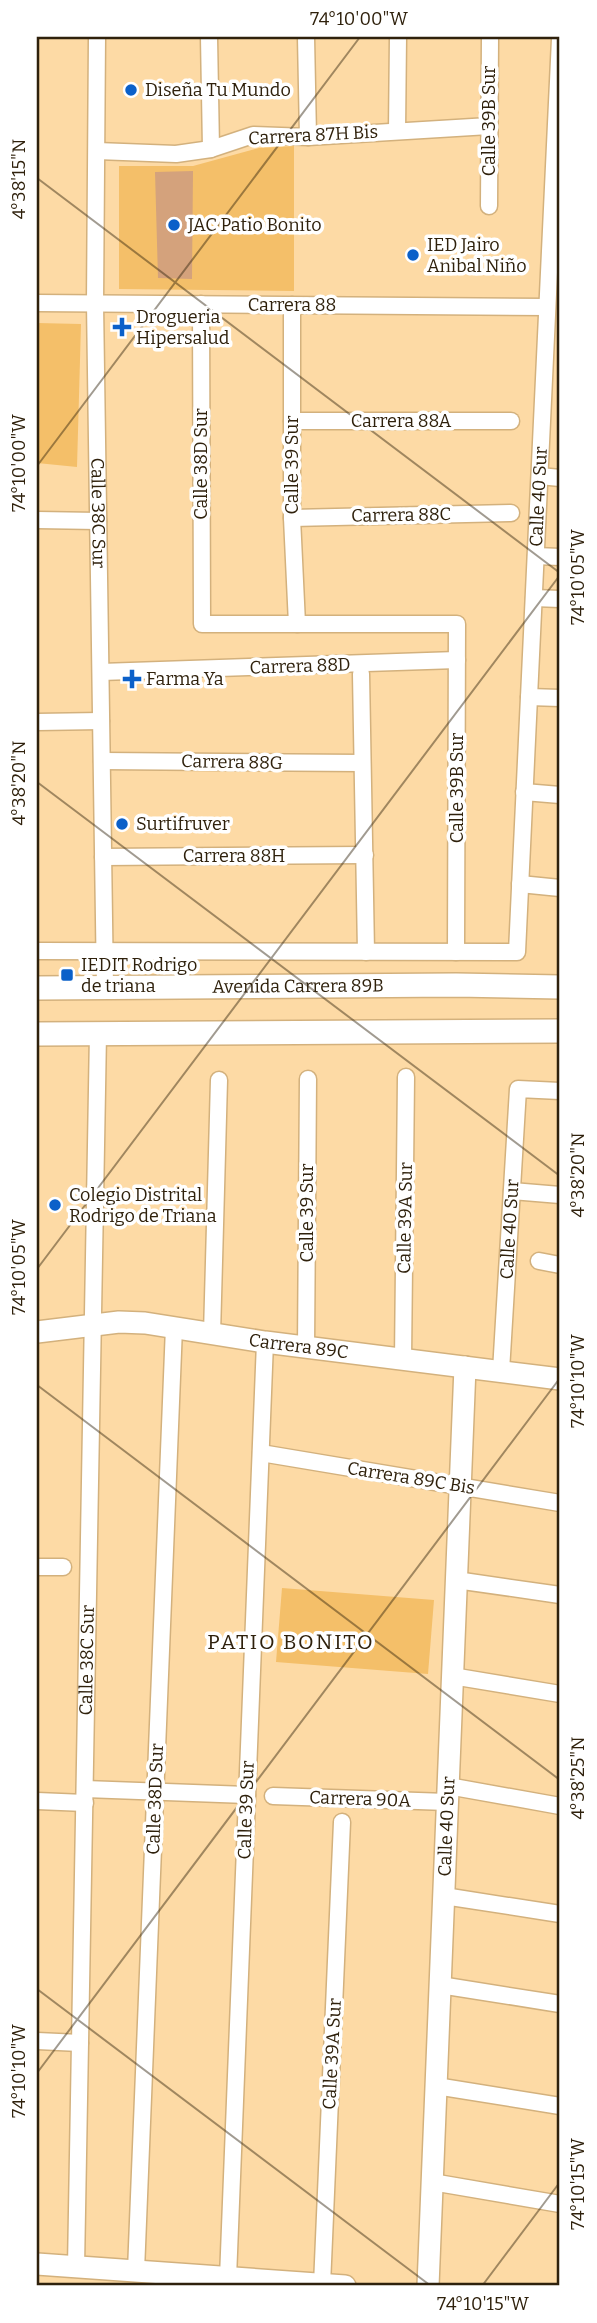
<svg xmlns="http://www.w3.org/2000/svg" width="597" height="2323" viewBox="0 0 597 2323" font-family="Bitter,serif">
	<rect width="100%" height="100%" fill="#fddaa5"/>
	<g fill="#f4bf69">
		<polygon points="294,146 294,291 119,289 119,166 193,166 259,148"/>
		<polygon points="37,323 81,324 77,467 37,463"/>
		<polygon points="282,1588 434,1600 428,1674 276,1662"/>
	</g>
	<polygon fill="#d4a27c" points="193,171 192,279 158,278 155,172"/>
	<g fill="none" stroke-linecap="round" stroke-linejoin="round">
		<g stroke="#d3b17d" stroke-width="19">
			<g id="minor">
				<path id="s1" d="M97,37L95,303L105,988"/>
				<polyline points="209,37 211,149"/>
				<polyline points="306,37 308,137"/>
				<polyline points="397,131 398,37"/>
				<polyline points="97,151 176,154 211,149 253,135 308,137 489,126"/>
				<polyline points="489,206 490,37"/>
				<polyline points="37,303 547,307"/>
				<polyline points="201,304 202,624 457,624 456,952"/>
				<polyline points="292,305 292,518 297,624"/>
				<polyline points="292,421 511,421"/>
				<polyline points="540,476 560,478"/>
				<polyline points="292,518 511,513"/>
				<polyline points="37,520 98,521"/>
				<polyline points="536,556 560,557"/>
				<polyline points="534,598 560,599"/>
				<polyline points="101,672 457,660"/>
				<polyline points="361,674 366,952"/>
				<polyline points="529,697 560,698"/>
				<polyline points="37,722 101,721"/>
				<polyline points="102,761 362,763"/>
				<polyline points="524,792 560,795"/>
				<polyline points="103,857 365,855"/>
				<polyline points="520,884 560,888"/>
				<path id="s2" d="M37,951L517,952L560,39"/>
				<polyline points="512,1191 560,1195"/>
				<polyline points="539,1261 560,1265"/>
				<polyline points="212,1334 219,1080"/>
				<polyline points="306,1348 308,1079"/>
				<polyline points="403,1360 406,1077"/>
				<path id="s3" d="M501,1371L518,1089L560,1091"/>
				<polyline points="261,1453 560,1503"/>
				<polyline points="37,1567 63,1567"/>
				<polyline points="456,1580 560,1595"/>
				<polyline points="452,1676 560,1694"/>
				<polyline points="448,1786 560,1806"/>
				<polyline points="85,1789 247,1795"/>
				<polyline points="273,1796 447,1802"/>
				<polyline points="37,1801 85,1803"/>
				<polyline points="444,1896 560,1914"/>
				<polyline points="440,1985 560,2004"/>
				<polyline points="37,2041 80,2043"/>
				<polyline points="436,2086 560,2106"/>
				<polyline points="432,2182 560,2204"/>
				<path id="s4" d="M76,2267L98,1033"/>
				<polyline points="136,2271 174,1327"/>
				<polyline points="228,2278 265,1342"/>
				<polyline points="322,2285 342,1822"/>
			</g>
		</g>
		<g stroke="#d3b17d" stroke-width="24">
			<g id="tertiary">
				<path id="s5" d="M37,1332L119,1322L145,1323L265,1342L560,1379"/>
				<polyline points="37,2264 345,2286"/>
				<path id="s6" d="M428,2286L465,1367"/>
			</g>
		</g>
		<g stroke="#d3b17d" stroke-width="26">
			<g id="secondary">
				<path id="s7" d="M37,988L456,985L560,987"/>
				<polyline points="37,1034 560,1031"/>
			</g>
		</g>
		<use href="#minor" stroke="#fff" stroke-width="16"/>
		<use href="#tertiary" stroke="#fff" stroke-width="21"/>
		<use href="#secondary" stroke="#fff" stroke-width="23"/>
	</g>
	<path fill="none" stroke="#2f210c" stroke-width="2" stroke-opacity="0.45" d="M37,178L560,573M37,466L360,37M37,782L560,1176M37,1269L560,575M37,1385L560,1780M37,1989L431,2286M37,2073L560,1378M482,2286L560,2182"/>
	<g fill="#0b60c9" stroke="#fff" stroke-width="2.5">
		<circle cx="131" cy="90" r="7"/>
		<circle cx="174" cy="225" r="7"/>
		<circle cx="413" cy="255" r="7"/>
		<path d="M118.5 316.5h7v7h7v7h-7v7h-7v-7h-7v-7h7z"/>
		<path d="M128.5 668.5h7v7h7v7h-7v7h-7v-7h-7v-7h7z"/>
		<circle cx="122" cy="824" r="7"/>
		<rect x="60" y="968" width="14" height="14" rx="3.5"/>
		<circle cx="55" cy="1205" r="7"/>
	</g>
	<g text-anchor="middle" stroke-width="7" stroke-linejoin="round" paint-order="stroke">
		<g font-size="18" fill="#2f210c" stroke="#fff" text-anchor="start">
			<text x="145" y="96">Diseña Tu Mundo</text>
			<text x="188" y="231">JAC Patio Bonito</text>
			<text x="427" y="251">IED Jairo<tspan x="427" dy="21">Anibal Niño</tspan></text>
			<text x="136" y="323">Drogueria<tspan x="136" dy="21">Hipersalud</tspan></text>
			<text x="146" y="685">Farma Ya</text>
			<text x="136" y="830">Surtifruver</text>
			<text x="81" y="971">IEDIT Rodrigo<tspan x="81" dy="21">de triana</tspan></text>
			<text x="69" y="1201">Colegio Distrital<tspan x="69" dy="21">Rodrigo de Triana</tspan></text>
		</g>
		<g font-size="18" fill="#2f210c" stroke="#fff">
			<text transform="translate(489 121) rotate(-90)" y="6">Calle 39B Sur</text>
			<text transform="translate(313 135) rotate(-3)" y="6">Carrera 87H Bis</text>
			<text x="292" y="311">Carrera 88</text>
			<text x="401" y="427">Carrera 88A</text>
			<text transform="translate(201 464) rotate(-90)" y="6">Calle 38D Sur</text>
			<text transform="translate(292 465) rotate(-90)" y="6">Calle 39 Sur</text>
			<text dy="6" stroke="none"><textPath href="#s2" startOffset="936">Calle 40 Sur</textPath></text>
			<text dy="6" stroke="none"><textPath href="#s1" startOffset="476">Calle 38C Sur</textPath></text>
			<text transform="translate(401 515) rotate(-1)" y="6">Carrera 88C</text>
			<text transform="translate(300 666) rotate(-2)" y="6">Carrera 88D</text>
			<text transform="translate(232 762) rotate(1)" y="6">Carrera 88G</text>
			<text transform="translate(457 788) rotate(-90)" y="6">Calle 39B Sur</text>
			<text x="234" y="862">Carrera 88H</text>
			<text dy="6" stroke="none"><textPath href="#s7" startOffset="261">Avenida Carrera 89B</textPath></text>
			<text transform="translate(307 1213) rotate(-90)" y="6">Calle 39 Sur</text>
			<text transform="translate(405 1218) rotate(-89)" y="6">Calle 39A Sur</text>
			<text dy="6" stroke="none"><textPath href="#s3" startOffset="142">Calle 40 Sur</textPath></text>
			<text dy="6" stroke="none"><textPath href="#s5" startOffset="264">Carrera 89C</textPath></text>
			<text transform="translate(411 1478) rotate(9)" y="6">Carrera 89C Bis</text>
			<text dy="6" stroke="none"><textPath href="#s4" startOffset="607">Calle 38C Sur</textPath></text>
			<text transform="translate(155 1799) rotate(-88)" y="6">Calle 38D Sur</text>
			<text transform="translate(360 1799) rotate(2)" y="6">Carrera 90A</text>
			<text transform="translate(246 1810) rotate(-88)" y="6">Calle 39 Sur</text>
			<text dy="6" stroke="none"><textPath href="#s6" startOffset="460">Calle 40 Sur</textPath></text>
			<text transform="translate(332 2054) rotate(-87)" y="6">Calle 39A Sur</text>
		</g>
		<g font-size="21" letter-spacing="2" fill="#2f210c" stroke="#fff">
			<text x="291" y="1649">PATIO BONITO</text>
		</g>
	</g>
	<rect width="597" height="2323" fill="none" stroke="#ffffff" stroke-width="77"/>
	<rect x="38" y="38" width="520" height="2246" fill="none" stroke="#2f210c" stroke-width="2.5"/>
	<g font-size="18" text-anchor="middle" fill="#2f210c">
		<text x="359" y="25">74°10'00"W</text>
		<text transform="translate(19 179) rotate(-90)" y="6">4°38'15"N</text>
		<text transform="translate(19 463) rotate(-90)" y="6">74°10'00"W</text>
		<text transform="translate(578 577) rotate(-90)" y="6">74°10'05"W</text>
		<text transform="translate(19 783) rotate(-90)" y="6">4°38'20"N</text>
		<text transform="translate(578 1175) rotate(-90)" y="6">4°38'20"N</text>
		<text transform="translate(19 1267) rotate(-90)" y="6">74°10'05"W</text>
		<text transform="translate(578 1381) rotate(-90)" y="6">74°10'10"W</text>
		<text transform="translate(578 1778) rotate(-90)" y="6">4°38'25"N</text>
		<text transform="translate(19 2071) rotate(-90)" y="6">74°10'10"W</text>
		<text transform="translate(578 2184) rotate(-90)" y="6">74°10'15"W</text>
		<text x="483" y="2310">74°10'15"W</text>
	</g>
</svg>
